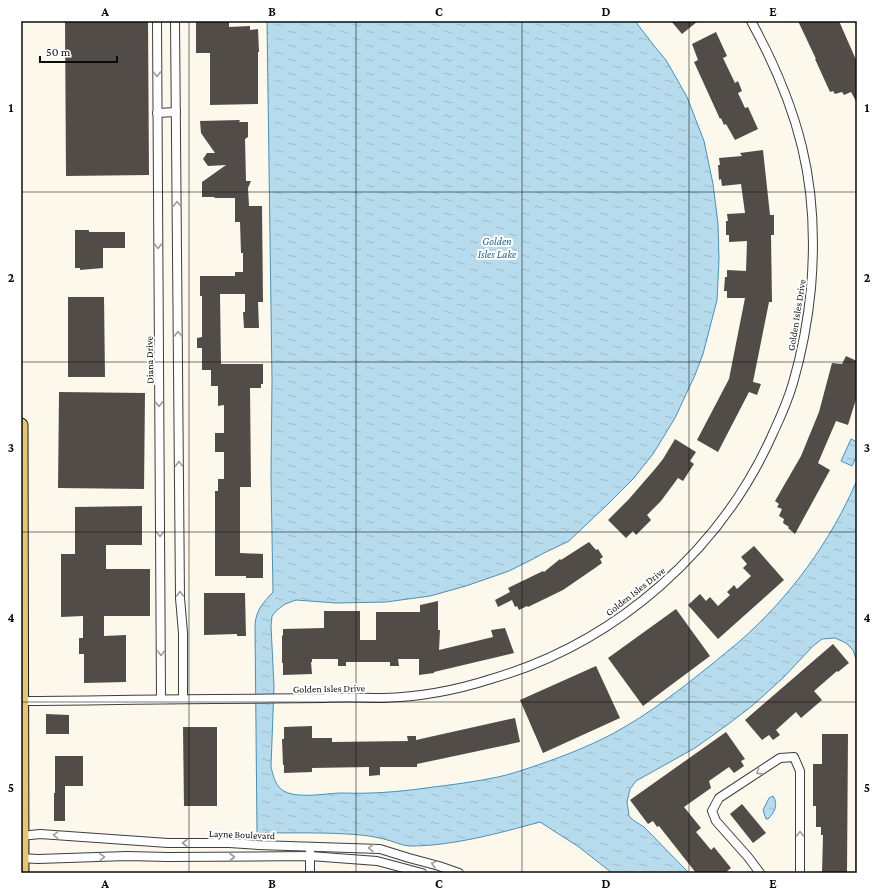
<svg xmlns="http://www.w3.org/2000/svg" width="878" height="894" viewBox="0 0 878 894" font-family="'Crimson Pro',serif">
	<defs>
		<pattern id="water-ripples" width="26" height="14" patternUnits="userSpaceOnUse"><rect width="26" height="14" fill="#b6dbed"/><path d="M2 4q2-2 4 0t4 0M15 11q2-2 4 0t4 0" fill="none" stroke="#9bbbca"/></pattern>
	</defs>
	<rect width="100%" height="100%" fill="#fcf8eb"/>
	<g fill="url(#water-ripples)" stroke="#4791ba">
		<path d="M267,21H635L655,47L666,60L687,97L704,141L713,184L718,224L719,259L717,300L703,354L695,375L675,418L653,454L633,479L608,504L569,541L544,553L533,559L509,571L466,586L430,596L386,602L336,603L296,600L285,604L277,610L272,616L271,626L274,686L271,767C273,774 274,781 279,787C290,801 325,793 342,793C370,794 398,792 426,788C450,785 474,782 498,777C507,775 517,772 526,769C556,759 586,748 614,733C649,714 681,689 712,664C721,656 731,649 740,641C790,597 831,541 857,480V873H856V659L853,650L846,643L835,638L822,639L813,646L783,678L752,706L727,725L695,748L636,781L630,789L627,802L629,816L633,820L644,827L689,873H612L579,847L540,822C500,833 452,846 411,846C404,846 397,843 391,841C381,838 371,836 361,835C326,832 292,833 257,833L255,625C256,610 263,603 273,592L271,478L272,381Z"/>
		<polygon points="851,439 857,442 857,455 852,466 841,461"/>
		<path d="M773,796C779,805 774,813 768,819H766L763,810L769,798Z"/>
	</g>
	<g fill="#524c49">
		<polygon points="65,21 148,21 149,175 66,176"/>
		<polygon points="196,21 229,21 229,27 250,26 250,30 258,29 259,52 258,52 258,104 210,105 210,53 196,53"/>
		<polygon points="671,21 698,21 682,34"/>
		<polygon points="798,21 839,21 857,62 857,103 851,92 844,95 842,92 835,94 833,91 830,92 815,59 816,59"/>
		<polygon points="716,32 727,56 723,58 735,83 738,81 742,91 738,93 745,108 748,107 758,129 735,140 726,124 724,125 721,118 720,119 694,62 698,60 692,44"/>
		<polygon points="240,120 239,122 248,122 248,137 245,139 246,181 251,181 248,188 249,206 262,206 263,302 258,302 259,328 244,328 243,312 245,312 245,294 220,294 221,364 263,364 263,384 261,384 261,388 250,388 251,487 240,487 240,553 263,554 263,578 246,578 246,576 215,576 215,491 218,491 218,479 224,479 224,452 215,452 215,433 224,433 224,405 218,406 218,386 211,386 211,370 202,370 202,348 197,348 197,338 202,337 202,296 200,296 200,276 235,276 235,272 243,272 243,253 241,253 240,222 235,222 235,198 214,198 215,197 202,197 202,182 226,165 208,166 203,159 207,153 215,153 201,133 200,121"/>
		<polygon points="763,150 770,215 774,215 774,235 771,235 772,302 769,302 753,382 761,384 757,395 749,392 718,452 697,440 729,379 745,298 727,298 727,291 724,291 725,277 727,277 727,270 746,271 747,241 729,242 729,235 726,235 726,221 728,221 727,214 745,213 741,184 722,186 721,179 719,180 718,165 720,165 719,158 742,156 740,153"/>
		<polygon points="75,230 89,230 89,232 125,232 125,248 103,248 103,268 80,270 80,268 75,268"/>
		<polygon points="68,297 104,297 105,377 68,377"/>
		<polygon points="846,356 857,361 857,396 848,425 836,421 818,463 830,470 795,534 788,528 789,527 783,523 784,519 779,516 782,509 777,507 779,504 775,501 801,456 819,412 832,363 842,364"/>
		<polygon points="59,392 145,393 144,489 58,488"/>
		<polygon points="675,439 696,452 690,461 694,464 683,481 678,478 661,501 647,515 651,520 636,535 633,531 626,538 608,520 629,499 655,469 663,459"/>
		<polygon points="142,506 142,545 106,545 106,569 150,569 150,616 104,616 104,636 126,635 126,682 84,683 84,654 79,654 79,638 83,638 83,616 61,617 61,554 75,554 75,507"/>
		<polygon points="589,542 596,550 598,549 603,557 600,559 602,563 595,568 563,590 528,607 527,606 519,610 517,606 515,607 512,600 498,607 495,600 510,592 508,588 543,571 544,572 560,559 561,560"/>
		<polygon points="754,546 784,580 718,639 688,605 700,594 706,601 710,597 718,606 730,595 727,592 734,585 737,589 751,576 743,568 747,564 741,557"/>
		<polygon points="204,593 245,593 246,636 237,636 237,634 204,635"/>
		<polygon points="438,601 438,630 440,630 439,650 493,637 491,630 505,628 514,653 434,672 434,673 419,675 419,659 398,659 399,666 390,666 390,662 346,662 346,666 338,666 338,659 312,659 312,662 311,662 312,674 283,675 283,663 282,663 282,636 283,635 283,629 324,628 324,611 360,611 360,640 376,640 376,612 420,612 420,605"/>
		<polygon points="676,609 710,656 643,706 608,658"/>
		<polygon points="833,644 849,663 838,672 837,671 814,691 822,700 801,718 796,712 776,730 780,735 773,740 769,735 762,740 745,720"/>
		<polygon points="596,666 620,718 543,753 520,700"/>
		<polygon points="46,714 69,715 69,734 46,734"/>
		<polygon points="515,718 520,742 417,764 417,767 380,767 380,775 369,776 369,767 312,768 312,772 284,773 284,765 283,765 282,739 284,739 284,727 312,726 312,738 332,738 332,742 408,741 407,736 416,736 416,740"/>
		<polygon points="183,727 217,727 217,806 184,806"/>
		<polygon points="726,732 745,759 741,761 744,766 734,773 729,767 709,781 711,788 684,807 701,828 696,832 711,850 714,847 731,868 725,873 696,873 659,826 657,827 653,821 648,824 630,800"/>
		<polygon points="822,734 848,734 847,873 822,873 823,835 821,835 821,827 816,827 816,806 813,806 813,764 822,764"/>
		<polygon points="55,756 83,756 83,786 65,786 65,821 54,821 54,793 55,793"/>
		<polygon points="742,804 766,833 753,843 730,814"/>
	</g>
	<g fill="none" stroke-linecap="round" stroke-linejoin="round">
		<g stroke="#3e3e3e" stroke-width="10">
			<g id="minor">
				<polyline points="157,21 161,699"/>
				<polyline points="175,21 180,598 183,633 183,699"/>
				<polyline points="157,113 176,112"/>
				<path d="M21,701C86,701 150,699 215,699C252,699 288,698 325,698C344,697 364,698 383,698C419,697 457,690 491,679C616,643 722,550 774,431C781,416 788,400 793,383C802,352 808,320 811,288C815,241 813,192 802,147C791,102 773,61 751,21"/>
				<polyline points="21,836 40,834 168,843 229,843 258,845 380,849 409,858 439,866 459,873"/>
				<polyline points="310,852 310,873"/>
				<polyline points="21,858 38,859 127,856 168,857 310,856 377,861 422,873"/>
				<polyline points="760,873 748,857 716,821 712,811 719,798 780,758 794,757 800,771 800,873"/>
			</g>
		</g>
		<g stroke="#1c1c1c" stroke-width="15">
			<polyline id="primary" points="21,425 22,873"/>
		</g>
		<use href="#minor" stroke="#fff" stroke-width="8"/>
		<use href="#primary" stroke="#e6c571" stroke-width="13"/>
	</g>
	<defs><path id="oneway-chevron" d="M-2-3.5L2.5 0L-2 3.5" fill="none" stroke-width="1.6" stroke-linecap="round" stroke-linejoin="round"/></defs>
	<g stroke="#9d9d9d">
		<use href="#oneway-chevron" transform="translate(157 74) rotate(90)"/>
		<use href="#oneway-chevron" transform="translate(177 204) rotate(-91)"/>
		<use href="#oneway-chevron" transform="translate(158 246) rotate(90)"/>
		<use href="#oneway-chevron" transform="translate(178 334) rotate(-90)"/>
		<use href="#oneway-chevron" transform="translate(159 404) rotate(89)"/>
		<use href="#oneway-chevron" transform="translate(179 464) rotate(-90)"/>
		<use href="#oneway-chevron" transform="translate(160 534) rotate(90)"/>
		<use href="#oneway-chevron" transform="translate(180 594) rotate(-91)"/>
		<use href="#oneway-chevron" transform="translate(161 653) rotate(90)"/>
		<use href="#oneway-chevron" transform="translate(759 772) rotate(147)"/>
		<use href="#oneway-chevron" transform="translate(800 834) rotate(-90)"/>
		<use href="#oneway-chevron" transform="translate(56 835) rotate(-176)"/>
		<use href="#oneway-chevron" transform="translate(185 843) rotate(180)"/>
		<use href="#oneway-chevron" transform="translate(371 848) rotate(-178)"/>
		<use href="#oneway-chevron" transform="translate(102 857) rotate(-2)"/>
		<use href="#oneway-chevron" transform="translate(232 857)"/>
		<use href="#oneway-chevron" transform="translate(434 864) rotate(-165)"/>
	</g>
	<path fill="none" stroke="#0b0b0b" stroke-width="1" stroke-opacity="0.55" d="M189,21V873M356,21V873M522,21V873M689,21V873M21,192H857M21,362H857M21,532H857M21,702H857"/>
	<g text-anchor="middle" stroke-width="4" stroke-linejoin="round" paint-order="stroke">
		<g font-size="10" fill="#0b0b0b" stroke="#fff">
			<text transform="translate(796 315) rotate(-81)" y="4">Golden Isles Drive</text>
			<text transform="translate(149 360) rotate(-91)" y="4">Diana Drive</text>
			<text transform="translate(635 591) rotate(-38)" y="4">Golden Isles Drive</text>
			<text transform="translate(329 688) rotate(-1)" y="4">Golden Isles Drive</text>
			<text transform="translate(242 834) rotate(2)" y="4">Layne Boulevard</text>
		</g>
		<g font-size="11" font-style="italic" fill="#25638b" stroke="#fff">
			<text x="497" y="245">Golden<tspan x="497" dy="13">Isles Lake</tspan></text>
		</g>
	</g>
	<rect width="878" height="894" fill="none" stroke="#ffffff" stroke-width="44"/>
	<path d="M40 56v6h77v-6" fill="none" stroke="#0b0b0b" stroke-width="2"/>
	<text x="46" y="56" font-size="12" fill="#0b0b0b" stroke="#ffffff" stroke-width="3" paint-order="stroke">50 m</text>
	<rect x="22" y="22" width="834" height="850" fill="none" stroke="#0b0b0b" stroke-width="1.5"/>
	<g font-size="13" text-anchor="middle" font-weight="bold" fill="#0b0b0b">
		<text x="105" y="16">A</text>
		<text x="272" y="16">B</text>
		<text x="439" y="16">C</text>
		<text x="606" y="16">D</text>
		<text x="773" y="16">E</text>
		<text x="11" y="112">1</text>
		<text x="867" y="112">1</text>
		<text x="11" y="282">2</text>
		<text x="867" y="282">2</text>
		<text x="11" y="452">3</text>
		<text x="867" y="452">3</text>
		<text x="11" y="622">4</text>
		<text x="867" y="622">4</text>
		<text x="11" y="792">5</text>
		<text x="867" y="792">5</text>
		<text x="105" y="888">A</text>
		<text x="272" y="888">B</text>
		<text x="439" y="888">C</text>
		<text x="606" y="888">D</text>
		<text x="773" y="888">E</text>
	</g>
</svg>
